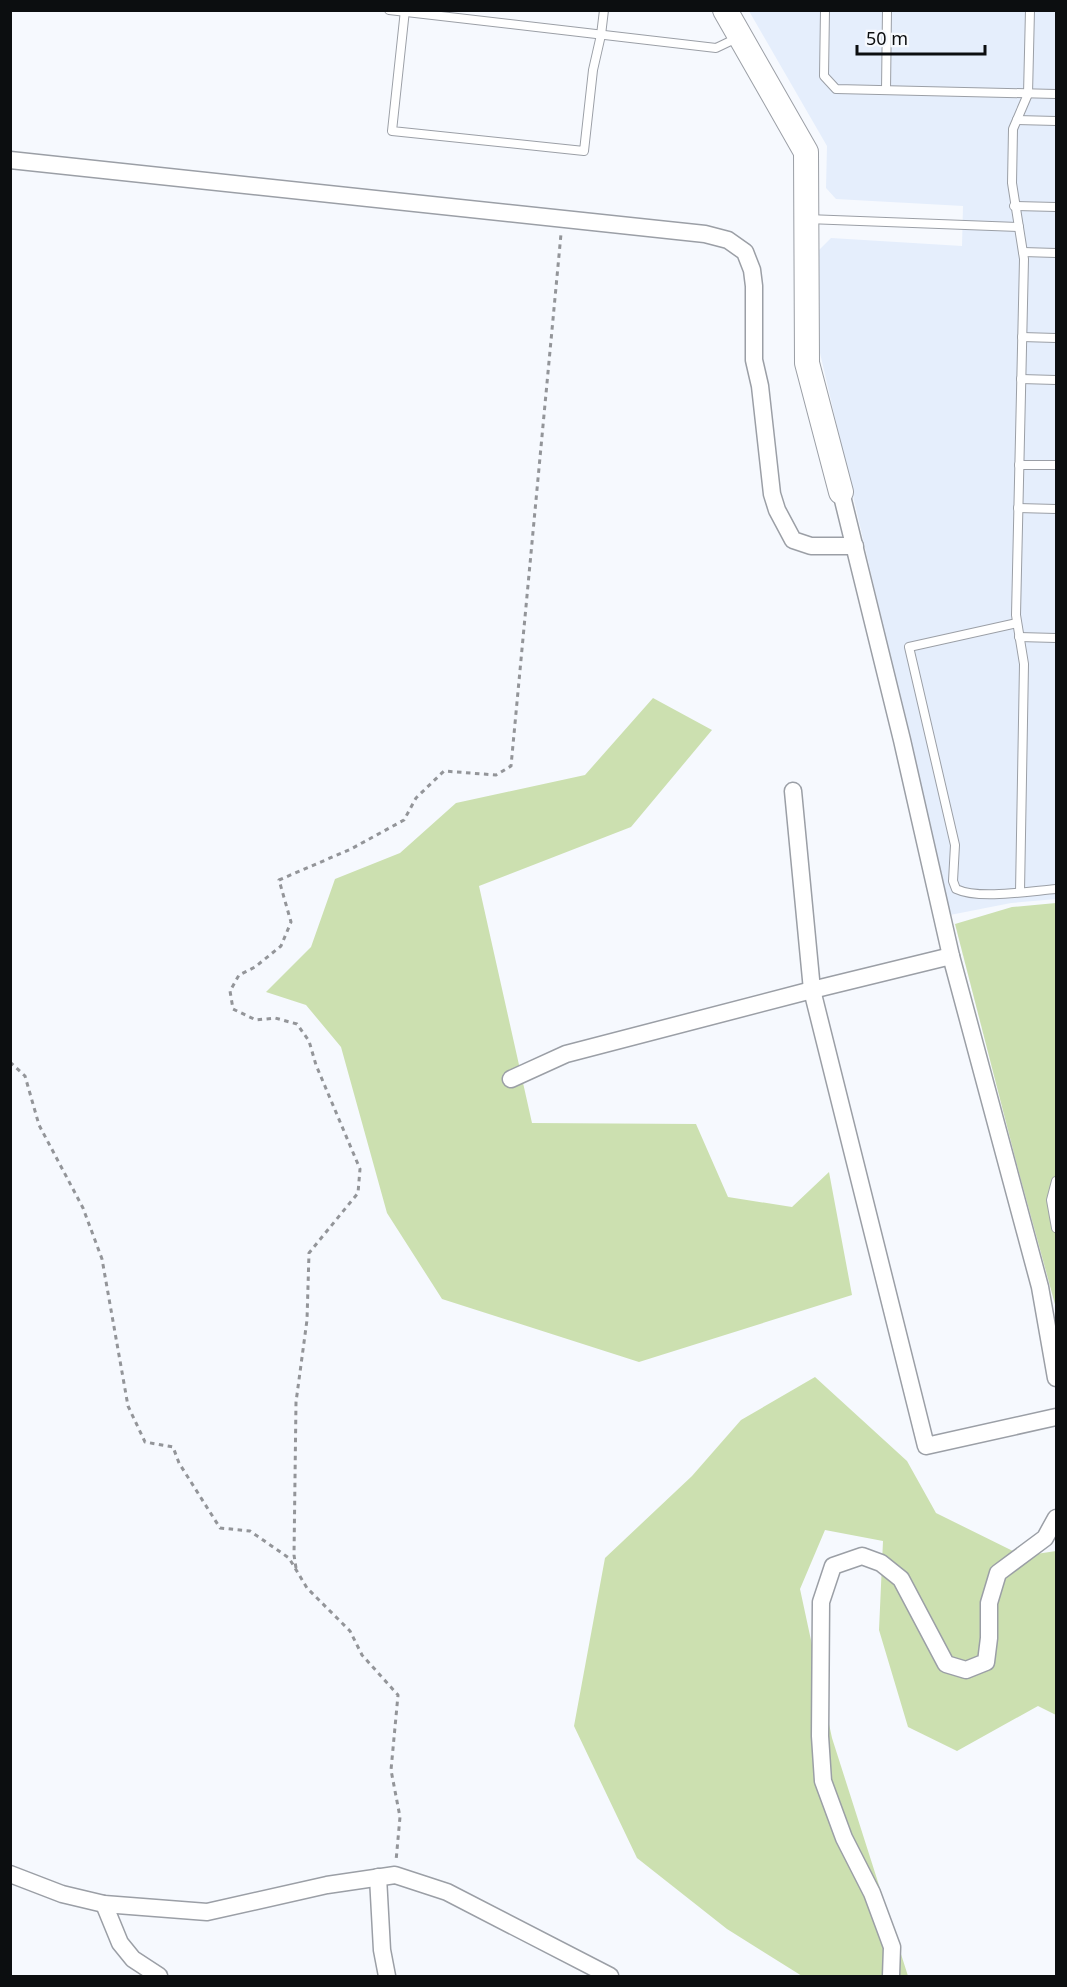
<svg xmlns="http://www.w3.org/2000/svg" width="1067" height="1987" viewBox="0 0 1067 1987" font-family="'Noto Sans',sans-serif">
	<rect width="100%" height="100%" fill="#f6f9fe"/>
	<polygon fill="#e5eefc" points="749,11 1056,11 1056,899 1011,903 950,915 820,353 819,250 831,238 962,246 963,206 836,199 826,188 827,146"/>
	<g fill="#cce0b0">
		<polygon points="653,698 712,730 631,827 479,886 532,1123 696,1124 728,1197 792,1207 829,1172 852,1295 639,1362 442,1299 387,1213 341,1047 306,1005 266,992 311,947 335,879 400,853 456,803 585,775"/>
		<polygon points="1056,903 1056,1308 1018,1169 955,924 1012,907"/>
		<polygon points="815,1377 907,1461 936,1513 1023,1556 1056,1551 1056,1715 1038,1706 957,1751 908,1727 879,1630 883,1541 825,1530 800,1589 832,1738 908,1976 802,1976 727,1929 637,1858 574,1726 605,1558 692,1476 741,1420"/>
	</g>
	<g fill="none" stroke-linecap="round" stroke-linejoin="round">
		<g stroke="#9b9fa6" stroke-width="10">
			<g id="lane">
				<polyline points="389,10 716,48 737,38"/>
				<polyline points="405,10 392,131 584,151 593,70 601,35 604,10"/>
				<polyline points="825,10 824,76 836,89 1056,94"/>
				<polyline points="886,90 887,10"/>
				<polyline points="1017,120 1056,121"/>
				<polyline points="1014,206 1056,207"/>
				<polyline points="807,219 1019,227"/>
				<polyline points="1023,252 1056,253"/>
				<polyline points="1022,337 1056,338"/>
				<polyline points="1021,379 1056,380"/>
				<polyline points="1019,465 1056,465"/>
				<polyline points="1018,508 1056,509"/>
				<path d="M1017,623L909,647L955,845L953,881L956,889C979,900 1031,891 1056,889"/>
				<polyline points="1019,637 1056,638"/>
				<polyline points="1020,892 1024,664 1016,615 1024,259 1012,183 1013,129 1028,94 1030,10"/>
				<polyline points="1056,1181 1051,1200 1056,1228"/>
			</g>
		</g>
		<g stroke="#9b9fa6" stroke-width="19">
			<g id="street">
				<polyline points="10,160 705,234 728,240 745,252 752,270 754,286 754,360 760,386 772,494 777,510 793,540 811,546 855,546"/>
				<polyline points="841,492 902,740 951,956 1040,1287 1056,1378"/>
				<polyline points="793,791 812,990 926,1446 1056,1417"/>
				<polyline points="511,1079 566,1054 812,990 951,956"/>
				<polyline points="10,1874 62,1894 104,1904 207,1912 327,1885 395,1875 447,1892 610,1976"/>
				<polyline points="378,1877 382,1950 387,1976"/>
				<polyline points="104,1904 120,1943 133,1959 159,1976"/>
				<polyline points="891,1976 892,1947 872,1893 844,1838 823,1781 820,1736 821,1602 833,1566 862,1556 881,1563 901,1579 946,1664 966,1670 986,1662 989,1638 989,1603 998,1573 1045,1538 1056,1518"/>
			</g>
		</g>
		<g stroke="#9b9fa6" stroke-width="26">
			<polyline id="secondary" points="725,10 806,152 807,363 841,492"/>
		</g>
		<g stroke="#939599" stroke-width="3" stroke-dasharray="4.5 4.5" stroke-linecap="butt">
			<polyline points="10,1062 25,1076 39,1125 83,1208 102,1259 128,1406 145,1442 173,1447 179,1463 220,1528 250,1531 289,1558 307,1588 350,1631 362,1655 398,1695 391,1770 400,1817 396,1861"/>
			<polyline points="296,1568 294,1555 296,1402 307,1320 309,1253 358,1193 360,1169 316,1065 309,1041 297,1024 275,1018 256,1020 233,1009 230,991 239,975 255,967 281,946 291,922 279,880 351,849 404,820 416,798 444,771 496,775 511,766 561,234"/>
		</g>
		<use href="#lane" stroke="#fff" stroke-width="8"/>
		<use href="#street" stroke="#fff" stroke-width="16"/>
		<use href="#secondary" stroke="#fff" stroke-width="24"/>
	</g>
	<rect width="1067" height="1987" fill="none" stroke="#0c0e10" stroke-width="24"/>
	<path d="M857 45v9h128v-9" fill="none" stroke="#0c0e10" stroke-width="3"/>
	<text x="866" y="45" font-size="18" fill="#0c0e10" stroke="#f6f9fe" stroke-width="4.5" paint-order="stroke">50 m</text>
</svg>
